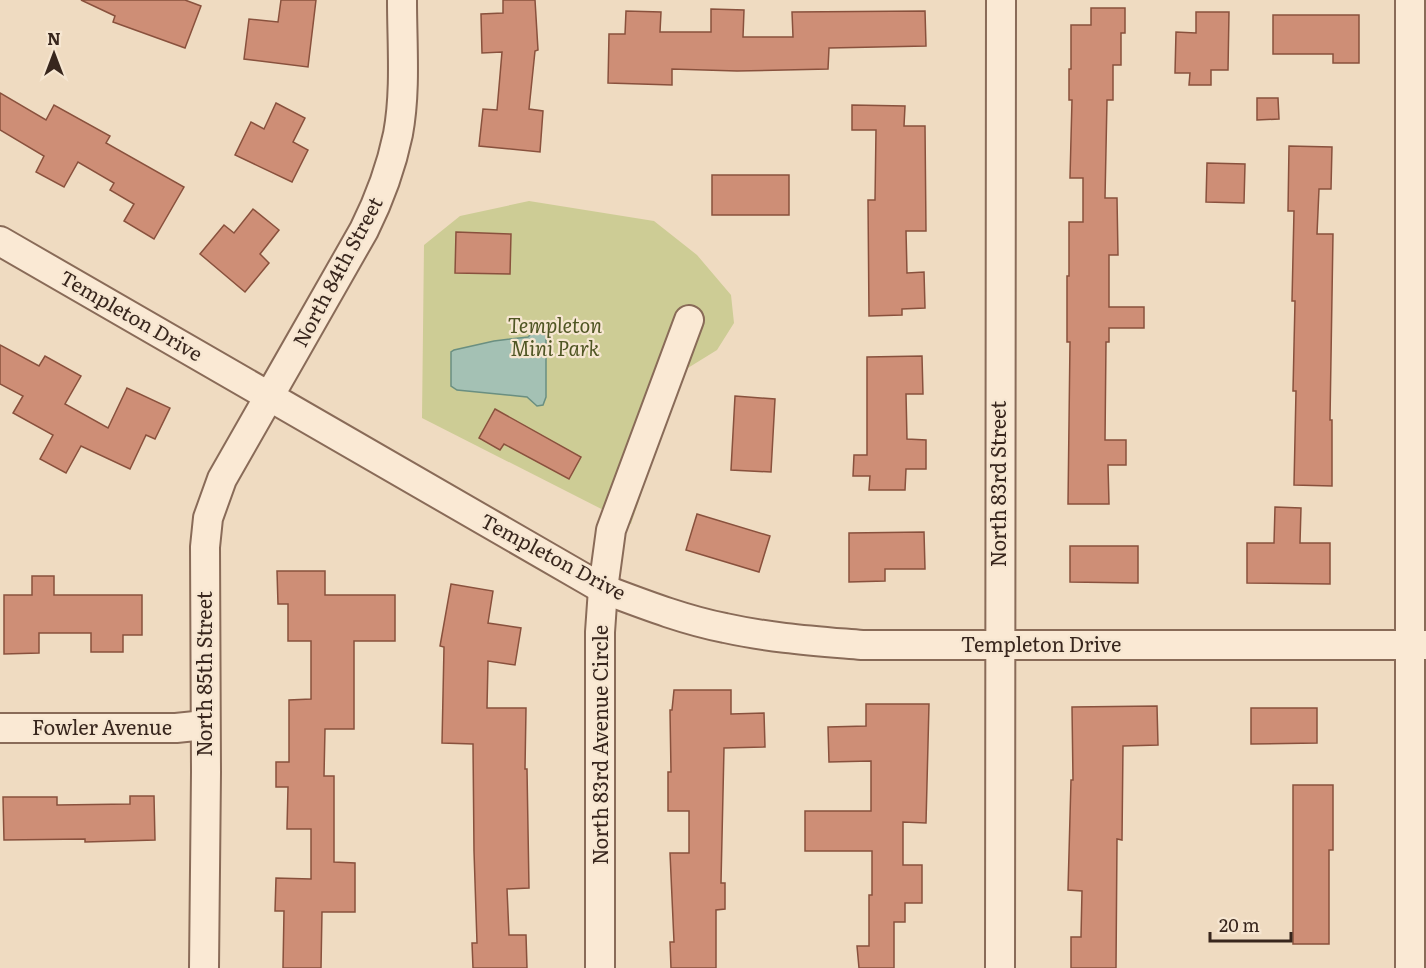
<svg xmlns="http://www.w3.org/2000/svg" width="1426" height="968" viewBox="0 0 1426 968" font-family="Literata,serif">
	<rect width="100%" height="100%" fill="#efdbc1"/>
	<polygon fill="#cdcc95" points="529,201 654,221 697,255 731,295 734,323 717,350 683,371 631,524 422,418 424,245 460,216"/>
	<polygon fill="#a4c1b4" stroke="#6a8f81" stroke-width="1.5" points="539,326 544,329 546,335 546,397 543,405 537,406 527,397 457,390 451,386 451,352 454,350 494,341 528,337"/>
	<g fill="#ce8e76" stroke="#89513d" stroke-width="1.5">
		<polygon points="81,0 185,0 201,6 185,48 113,22 115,16"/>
		<polygon points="281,0 316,0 308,67 244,59 249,19 278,22"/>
		<polygon points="503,0 535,0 538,50 535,51 529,109 543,111 540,152 479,146 483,109 497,110 502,52 482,53 481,14 503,13"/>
		<polygon points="1091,8 1125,8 1125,33 1121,33 1121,65 1113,65 1113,100 1107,100 1105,198 1117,198 1118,255 1109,255 1109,307 1144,307 1144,328 1109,328 1109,342 1106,342 1105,440 1126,440 1126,465 1108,465 1109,504 1068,504 1070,342 1067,342 1067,276 1069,276 1069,222 1083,222 1083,178 1070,178 1072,100 1069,100 1069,69 1071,69 1071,25 1091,25"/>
		<polygon points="711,9 744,10 743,37 793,37 792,12 925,11 926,46 829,48 828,69 737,71 672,69 672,85 608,83 609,34 625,34 626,11 661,12 660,32 711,32"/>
		<polygon points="1196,12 1229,12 1228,70 1211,70 1211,85 1189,85 1190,73 1175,73 1176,32 1196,33"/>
		<polygon points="1273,15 1359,15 1359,63 1333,63 1333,54 1273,54"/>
		<polygon points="0,93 46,120 54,105 110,136 106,143 184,187 154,239 124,221 134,204 110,190 114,183 78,162 64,187 36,172 44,156 0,130"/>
		<polygon points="1257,98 1278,98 1279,119 1257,120"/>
		<polygon points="276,103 305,118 293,142 308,150 292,182 235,155 251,122 264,129"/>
		<polygon points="852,105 905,106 904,126 925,126 926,231 906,231 907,273 924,272 925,308 902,309 902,315 869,316 868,200 875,200 876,130 852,130"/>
		<polygon points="1289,146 1332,147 1331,189 1319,189 1317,234 1333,234 1330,420 1332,420 1332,486 1294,485 1296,391 1293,391 1295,301 1292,301 1294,211 1288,211"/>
		<polygon points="1207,163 1245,164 1244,203 1206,202"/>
		<rect x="712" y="175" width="77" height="40"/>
		<polygon points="253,209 279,230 260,254 269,263 245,292 200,254 224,225 234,233"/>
		<polygon points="456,232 511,234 510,274 455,273"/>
		<polygon points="0,345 39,366 45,356 81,376 65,404 108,428 127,388 170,408 155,439 146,435 130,469 81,446 66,473 40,459 53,435 13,413 23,396 0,384"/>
		<polygon points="922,356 923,394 906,394 907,439 926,440 926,469 906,469 905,490 869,490 870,476 853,476 854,455 867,455 867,357"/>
		<polygon points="735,396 775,399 771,472 731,470"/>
		<polygon points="495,409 581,457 569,479 504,444 500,450 479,438"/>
		<polygon points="1275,507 1301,508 1300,543 1330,543 1330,584 1247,583 1247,543 1274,543"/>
		<polygon points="697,514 770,536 759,572 686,550"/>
		<polygon points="924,532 925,569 885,569 885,581 849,582 849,533"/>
		<polygon points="1070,546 1138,546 1138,583 1070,582"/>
		<polygon points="277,571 325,571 325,595 395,595 395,641 354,641 354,729 325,729 324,776 334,776 334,862 355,863 355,912 322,912 321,968 283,968 284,911 275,911 276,878 311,879 311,829 287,829 288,787 276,787 276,762 289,762 289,700 311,699 311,641 288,641 288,604 278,604"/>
		<polygon points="32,576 54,576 54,595 142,595 142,635 123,635 123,652 91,652 91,633 39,633 39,653 4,654 4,595 32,595"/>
		<polygon points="451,584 493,591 488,623 521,628 515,665 488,661 487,708 526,708 525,769 527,769 529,888 507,889 509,935 526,935 527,968 473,968 472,943 477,943 474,851 473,744 442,743 444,647 440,646"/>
		<polygon points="674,690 731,690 731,714 764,713 765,747 724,748 721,883 725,883 725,909 716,910 716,968 671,968 670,942 674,942 670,853 689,853 689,811 668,811 668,772 671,772 670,710 672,710"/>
		<polygon points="866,704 929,704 926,823 903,822 903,865 922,865 922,903 905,903 905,922 894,922 894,968 859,968 857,946 869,946 869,895 872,895 872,851 805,851 805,811 871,811 871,761 829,762 828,727 866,726"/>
		<polygon points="1157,706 1158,745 1123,746 1122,840 1117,839 1116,968 1071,968 1071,937 1081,937 1082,891 1068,890 1071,780 1073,780 1072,707"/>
		<polygon points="1251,708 1317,708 1317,743 1251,744"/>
		<polygon points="1293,785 1333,785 1333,850 1329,850 1329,944 1293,944"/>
		<polygon points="130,796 154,796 155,840 85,842 85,839 4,840 3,797 57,797 57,805 130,804"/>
	</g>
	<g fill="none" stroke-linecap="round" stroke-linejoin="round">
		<g stroke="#896b58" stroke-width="32">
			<g id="minor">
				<path d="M0,241L603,589C643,604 684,620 725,628C770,638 816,641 862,645H1426"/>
				<polyline points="0,728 176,728 205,725"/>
				<path d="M204,968L206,772L205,547L208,518L222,479L364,230C379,200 391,168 398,134C406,91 402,44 402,0"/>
				<polyline points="600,968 600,632 603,589 611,530 689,320"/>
				<polyline points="1000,968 1001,0"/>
				<polyline points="1410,968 1410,0"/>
			</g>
		</g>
		<use href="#minor" stroke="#fae9d4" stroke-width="28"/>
	</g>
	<g text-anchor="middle" stroke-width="4.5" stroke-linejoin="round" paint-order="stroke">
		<g font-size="20" fill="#38261d" stroke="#f6e6d1">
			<text transform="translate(338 272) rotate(-62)" y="7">North 84th Street</text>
			<text transform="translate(131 316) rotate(30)" y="7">Templeton Drive</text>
			<text transform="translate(999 484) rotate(-90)" y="7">North 83rd Street</text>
			<text transform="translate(553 557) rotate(28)" y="7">Templeton Drive</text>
			<text x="1041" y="652">Templeton Drive</text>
			<text transform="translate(205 674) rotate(-90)" y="7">North 85th Street</text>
			<text x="102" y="735">Fowler Avenue</text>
			<text transform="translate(601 745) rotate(-90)" y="7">North 83rd Avenue Circle</text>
		</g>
		<g font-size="20" font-style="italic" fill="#4f5523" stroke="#f6e6d1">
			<text x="555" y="333">Templeton<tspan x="555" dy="23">Mini Park</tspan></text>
		</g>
	</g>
	<g transform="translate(54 54)" stroke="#f6e6d1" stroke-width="4.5" paint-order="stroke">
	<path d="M0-4.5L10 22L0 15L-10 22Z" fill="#38261d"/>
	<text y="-9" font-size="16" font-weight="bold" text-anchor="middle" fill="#38261d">N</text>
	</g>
	<path d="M1210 932v9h81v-9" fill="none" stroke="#38261d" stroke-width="3"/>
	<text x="1219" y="932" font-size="18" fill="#38261d" stroke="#f6e6d1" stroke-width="4.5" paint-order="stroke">20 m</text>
</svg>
